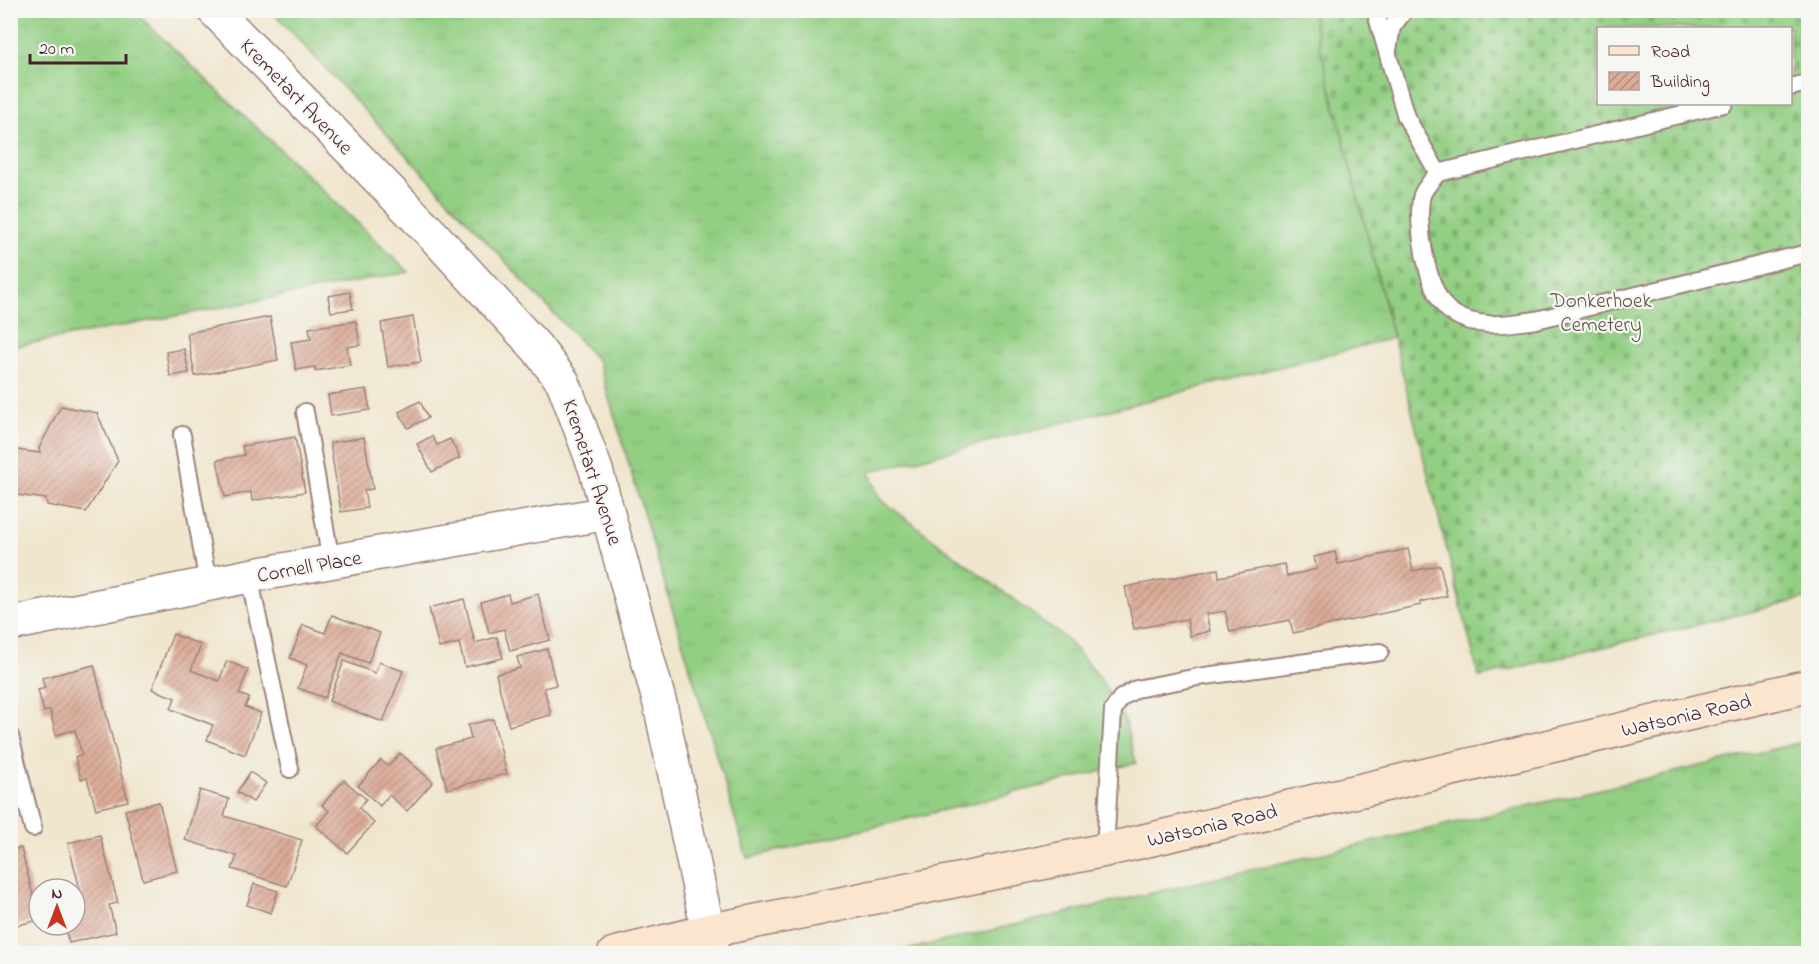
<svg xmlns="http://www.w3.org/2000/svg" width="1819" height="964" viewBox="0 0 1819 964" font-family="'Indie Flower',sans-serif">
	<defs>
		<pattern id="grass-tufts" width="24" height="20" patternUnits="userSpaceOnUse" patternTransform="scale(1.5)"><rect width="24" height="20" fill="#93cf83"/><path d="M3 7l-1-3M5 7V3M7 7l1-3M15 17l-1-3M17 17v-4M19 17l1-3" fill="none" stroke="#80b171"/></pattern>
		<pattern id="cemetery-stones" width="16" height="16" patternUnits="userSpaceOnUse" patternTransform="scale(1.5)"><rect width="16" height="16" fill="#93cf83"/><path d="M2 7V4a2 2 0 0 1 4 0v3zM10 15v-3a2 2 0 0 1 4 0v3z" fill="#80b171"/></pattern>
		<pattern id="building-hatch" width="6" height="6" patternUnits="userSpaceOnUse" patternTransform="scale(1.5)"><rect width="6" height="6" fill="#dbac98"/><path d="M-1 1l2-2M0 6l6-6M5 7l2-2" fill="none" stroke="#b48b7c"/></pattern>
	</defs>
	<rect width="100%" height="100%" fill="#f6f6f2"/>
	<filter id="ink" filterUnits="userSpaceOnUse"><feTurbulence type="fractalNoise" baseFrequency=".0167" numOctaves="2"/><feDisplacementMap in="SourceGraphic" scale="12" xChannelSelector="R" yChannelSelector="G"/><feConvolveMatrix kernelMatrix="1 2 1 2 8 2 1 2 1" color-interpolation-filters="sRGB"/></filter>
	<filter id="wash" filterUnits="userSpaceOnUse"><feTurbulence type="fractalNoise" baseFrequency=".008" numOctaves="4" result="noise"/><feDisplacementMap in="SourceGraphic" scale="24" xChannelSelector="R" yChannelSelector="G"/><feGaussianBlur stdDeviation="1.35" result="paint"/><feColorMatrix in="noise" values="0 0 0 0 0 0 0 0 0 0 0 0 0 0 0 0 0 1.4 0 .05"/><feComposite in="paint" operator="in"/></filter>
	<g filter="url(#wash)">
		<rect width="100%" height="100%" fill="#f0e6ce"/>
		<g fill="url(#grass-tufts)" stroke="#6e7757" stroke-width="1.5">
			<polygon points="11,10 134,11 409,272 11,347"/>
			<polygon points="272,11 1311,11 1393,338 869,472 880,499 1066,639 1097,674 1116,703 1125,722 1136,763 747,858 598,361"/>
			<polygon points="1808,741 1808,953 893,953"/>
		</g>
		<path fill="url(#cemetery-stones)" stroke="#6e7757" stroke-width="1.5" fill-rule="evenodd" d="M1311,11H1808V598L1479,677ZM1598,28H1790V104H1598Z"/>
		<g id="blocks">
			<g fill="url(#building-hatch)">
				<polygon points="350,292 353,309 331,312 328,296"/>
				<polygon points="270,317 278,360 195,376 187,333"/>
				<polygon points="413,317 421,362 388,367 381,323"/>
				<polygon points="356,321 360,345 347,347 350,365 315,371 315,367 296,370 291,342 311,339 309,328"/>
				<polygon points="184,349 189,373 170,376 166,352"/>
				<polygon points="366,389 370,410 331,416 328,395"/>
				<polygon points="420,401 428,418 408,428 399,412"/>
				<polygon points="61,406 97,413 118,461 86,512 47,505 46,499 10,494 10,449 40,453 39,448"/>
				<polygon points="432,436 437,445 450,439 460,458 432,472 417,444"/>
				<polygon points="295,437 305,492 252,501 251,492 225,497 217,460 244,455 242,446"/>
				<polygon points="364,437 373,489 364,490 367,508 341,512 330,443"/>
				<polygon points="1408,549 1413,571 1440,565 1447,596 1420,602 1421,605 1293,633 1290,620 1230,632 1225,611 1206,614 1210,631 1190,636 1187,619 1134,629 1125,587 1218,569 1219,577 1284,564 1287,576 1317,569 1314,557 1335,552 1338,564"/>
				<polygon points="508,594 510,602 538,594 550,640 510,651 504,629 489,633 481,602"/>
				<polygon points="464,599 475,643 497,637 503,658 465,667 459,643 439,648 429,608"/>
				<polygon points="332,615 380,633 368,663 342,653 325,698 298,688 307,665 290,658 303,625 325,633"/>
				<polygon points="173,634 201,645 191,670 219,681 227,661 248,670 239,694 249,698 245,707 261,713 245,755 207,740 213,725 171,709 175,698 152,689"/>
				<polygon points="547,649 556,685 544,688 551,715 509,726 496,674 520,668 517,657"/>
				<polygon points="344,661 375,673 379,662 403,671 383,722 329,701"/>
				<polygon points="94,665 128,801 96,809 87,778 81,779 75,757 82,755 75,730 56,735 50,710 44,712 38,690 45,688 42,678"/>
				<polygon points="493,719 507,774 447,789 436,748 471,739 468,725"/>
				<polygon points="400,753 433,782 407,811 389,795 380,806 358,786 381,760 388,766"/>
				<polygon points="250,772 266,783 253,802 237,792"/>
				<polygon points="344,780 366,799 359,808 374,823 347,853 316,826 329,811 322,805"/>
				<polygon points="200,790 229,799 224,816 302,840 287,886 232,869 237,856 185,840"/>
				<polygon points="159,802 177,871 143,880 125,810"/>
				<polygon points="100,835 118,903 109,905 116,932 69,943 64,925 75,925 75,915 86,912 68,843"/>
				<polygon points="21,848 39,920 10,927 10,850"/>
				<polygon points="254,884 278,891 271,913 247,905"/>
			</g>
		</g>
	</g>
	<g filter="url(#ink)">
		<use href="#blocks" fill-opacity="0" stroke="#9d827c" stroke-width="1.5"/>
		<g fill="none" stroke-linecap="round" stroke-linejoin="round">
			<g stroke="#9d827c" stroke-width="20">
				<g id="service">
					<path d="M1375,10L1406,117L1438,173C1433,179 1425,187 1422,195C1415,221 1427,296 1451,312C1476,330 1508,324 1536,320L1808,253"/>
					<polyline points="1388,50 1392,27 1405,10"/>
					<polyline points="1790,87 1808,83"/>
					<polyline points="1438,173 1724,104"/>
					<polyline points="305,412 331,562"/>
					<polyline points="182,435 208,584"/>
					<polyline points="249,576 290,769"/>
					<polyline points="10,736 33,828"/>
					<polyline points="1105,850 1113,710 1121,698 1136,689 1198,677 1380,652"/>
				</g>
			</g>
			<g stroke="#9d827c" stroke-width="36">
				<polyline id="minor" points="10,624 249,576 608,513"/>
			</g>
			<g stroke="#9d827c" stroke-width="36">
				<polyline id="tertiary" points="214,10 432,234 536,347 563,382 596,470 660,704 713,954"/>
			</g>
			<g stroke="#9d827c" stroke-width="36">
				<polyline id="secondary" points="614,954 708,931 1105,850 1808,686"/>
			</g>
			<use href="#service" stroke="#fff" stroke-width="16"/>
			<use href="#minor" stroke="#fff" stroke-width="33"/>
			<use href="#tertiary" stroke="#fff" stroke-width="33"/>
			<use href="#secondary" stroke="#fce5cf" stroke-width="33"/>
		</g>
	</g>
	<g text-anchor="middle" stroke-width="4.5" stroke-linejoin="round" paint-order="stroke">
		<g font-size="21" fill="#4a1f2b" stroke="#f6f6f2">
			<text transform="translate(297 96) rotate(46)" y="7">Kremetart Avenue</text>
			<text transform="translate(593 472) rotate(72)" y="7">Kremetart Avenue</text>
			<text transform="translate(309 566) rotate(-10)" y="7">Cornell Place</text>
			<text transform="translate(1686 715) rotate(-13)" y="7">Watsonia Road</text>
			<text transform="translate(1212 825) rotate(-13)" y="7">Watsonia Road</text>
		</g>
		<g font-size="21" fill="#605445" stroke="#f6f6f2">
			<text x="1601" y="307">Donkerhoek<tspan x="1601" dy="24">Cemetery</tspan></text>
		</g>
	</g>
	<rect width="1819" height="964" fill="none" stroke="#f6f6f2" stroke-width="36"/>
	<rect x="1597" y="27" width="195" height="78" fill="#f6f6f2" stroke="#b1a0a2" stroke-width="1.5"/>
	<rect x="1609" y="46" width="30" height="9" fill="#fce5cf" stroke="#b1a0a2" stroke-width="1.5"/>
	<text x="1651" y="57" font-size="18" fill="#4a1f2b">Road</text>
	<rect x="1609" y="72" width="30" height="18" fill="url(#building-hatch)" stroke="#b1a0a2" stroke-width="1.5"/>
	<text x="1651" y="87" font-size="18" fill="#4a1f2b">Building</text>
	<g transform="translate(57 907)"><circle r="28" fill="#f6f6f2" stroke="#b1a0a2" stroke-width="1.5"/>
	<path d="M0-4.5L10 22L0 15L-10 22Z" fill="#c8321e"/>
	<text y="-9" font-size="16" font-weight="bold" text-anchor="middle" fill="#4a1f2b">N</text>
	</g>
	<path d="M30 54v9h96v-9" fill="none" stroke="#4a1f2b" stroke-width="3"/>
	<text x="39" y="54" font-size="18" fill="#4a1f2b" stroke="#f6f6f2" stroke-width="4.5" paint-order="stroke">20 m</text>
</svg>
